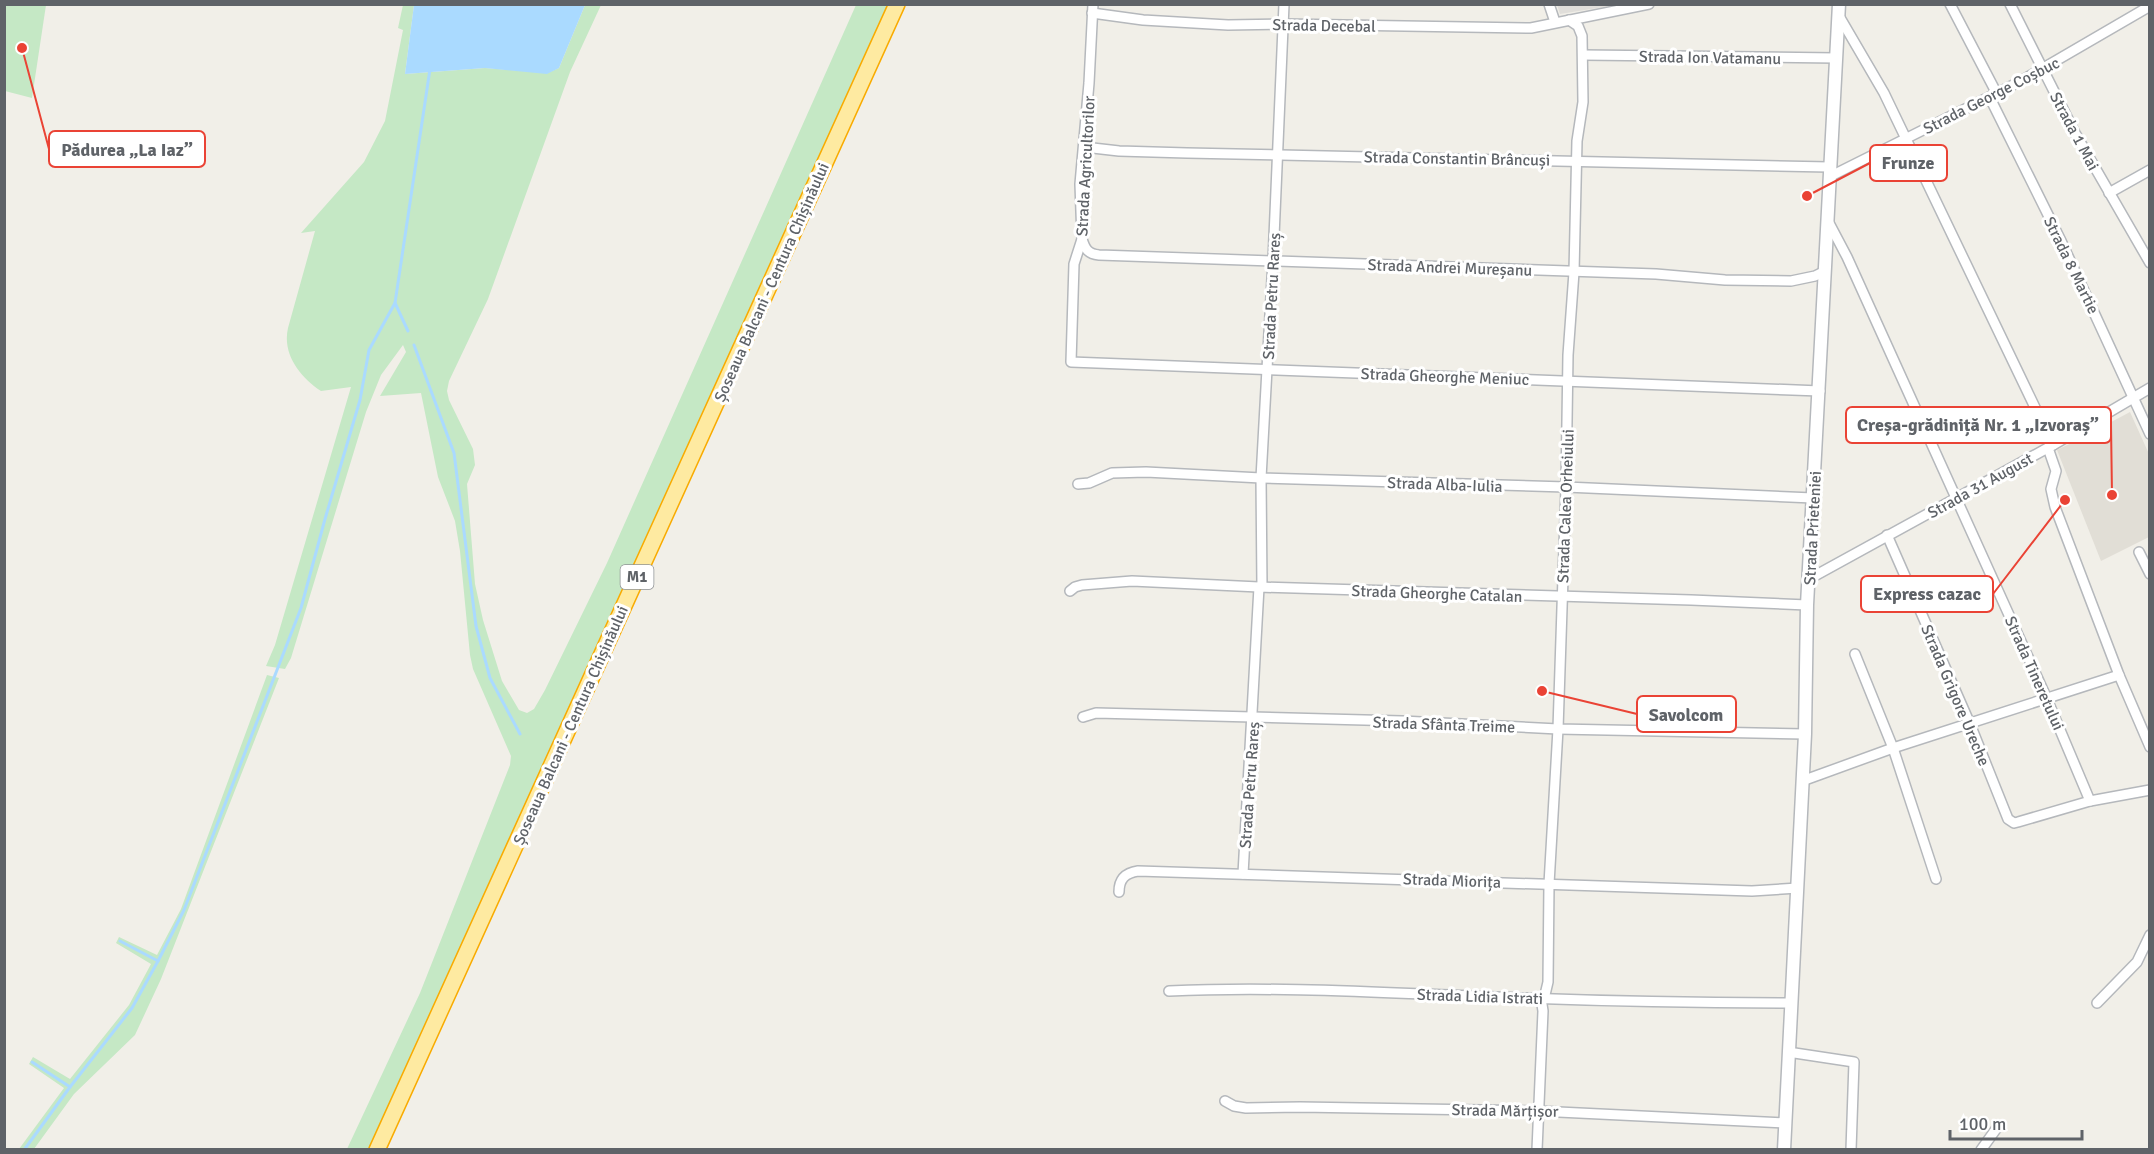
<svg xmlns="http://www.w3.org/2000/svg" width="2154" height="1154" viewBox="0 0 2154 1154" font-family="Signika,sans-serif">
	<rect width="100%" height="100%" fill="#f1efe8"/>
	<polygon fill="#e0deda" points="1616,5 1560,14 1557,5 1557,4"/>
	<polygon fill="#e1ded6" points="2130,412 2149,454 2149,537 2101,561 2057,450 2086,436 2098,436 2100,428"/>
	<g fill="#c5e8c5">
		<polygon points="4,5 46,5 32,98 5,91"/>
		<path d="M403,5H414L405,74L485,68L547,73L559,68L585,5H601L570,72L488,299L449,381L447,391L449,400L473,449L475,465L467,484L475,584L483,620L502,681L519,710L527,713L534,709L545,690L607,563L856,5H892L372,1149H347L420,993L510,765L511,756L473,669L470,655L460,551L455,521L438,477L421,393L380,396L406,352L403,345L381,375L366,412L291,658L285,669L266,666L275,645L351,387L321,391C300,377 282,354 288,328L315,231L301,233L364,162L385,121L403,30L398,28Z"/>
		<polygon points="267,675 279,678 161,979 135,1035 74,1094 34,1149 19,1149 64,1088 29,1064 33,1057 70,1079 129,1005 151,964 116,943 119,937 157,955 181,909"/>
	</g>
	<polygon fill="#aadaff" points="414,5 414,4 585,5 559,68 547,74 485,68 405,74"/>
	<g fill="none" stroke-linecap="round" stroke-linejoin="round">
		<g stroke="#aadaff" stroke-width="3">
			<polyline points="395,303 408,331"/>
			<polyline points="414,345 454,453 476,626 490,678 520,734"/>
			<polyline points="120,941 158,961"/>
			<polyline points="32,1062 70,1087"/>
			<polyline points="24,1150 70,1087 132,1008 158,961 184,910 301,608 325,519 360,400 369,350 395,303 430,69"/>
		</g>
		<g stroke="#b5b8bc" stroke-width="12">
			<g id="minor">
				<polyline points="1093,4 1089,83 1080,184 1082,239 1074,264 1071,362 1820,391"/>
				<polyline points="1549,4 1555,22"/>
				<polyline points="1950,4 1997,94"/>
				<polyline points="2010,4 2075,133 2150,263"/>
				<polyline points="1092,13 1143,20 1228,25 1283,24 1531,28 1649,4"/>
				<polyline points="1839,16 1884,93 2053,445"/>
				<polyline points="1583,55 1836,58"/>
				<polyline points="1990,98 2061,241 2150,434"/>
				<polyline points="1084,147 1119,151 1187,153 1829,167"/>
				<polyline points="1829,177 2021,81 2150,6"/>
				<polyline points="2109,193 2150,170"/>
				<polyline points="1828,221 1847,257 2047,699 2090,801"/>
				<path d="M1082,239C1085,249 1088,254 1099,255L1656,274L1725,280L1791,281L1815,276L1825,271"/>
				<polyline points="2048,448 2056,471 2051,489 2055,507 2119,675 2150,747"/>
				<polyline points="1078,484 1089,483 1112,473 1146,472 1261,478 1566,487 1813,498"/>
				<polyline points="1887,535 1970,724 2008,819 2014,823 2018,822 2090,801 2150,790"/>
				<polyline points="2139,552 2150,574"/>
				<polyline points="1809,579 2053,445 2150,388"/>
				<polyline points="1262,587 1261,478 1273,260 1284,4"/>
				<polyline points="1070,591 1075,587 1082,585 1132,581 1259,587 1691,600 1807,605"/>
				<polyline points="1855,654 1893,748 1936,879"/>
				<polyline points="1083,717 1096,713 1402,721 1558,729 1805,734"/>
				<polyline points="1802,781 1893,748 2119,675"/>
				<polyline points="1243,874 1259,587"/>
				<path d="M1119,892C1119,879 1125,873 1138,871L1752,891L1798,888"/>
				<path d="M1169,991C1278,986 1387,993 1496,997C1594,1001 1693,1003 1791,1003"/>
				<polyline points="1544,999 1548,982 1549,884 1558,729 1566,487 1568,355 1574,272 1577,141 1583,102 1582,36 1578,26 1569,20"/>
				<polyline points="2097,1003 2137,962 2150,935"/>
				<polyline points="1788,1052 1854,1062 1851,1150"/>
				<polyline points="1225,1101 1234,1106 1246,1108 1300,1107 1538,1111 1786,1123"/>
				<polyline points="1537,1150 1543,1011 1541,998"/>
				<polyline points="1981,1150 1999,1125"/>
			</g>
		</g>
		<g stroke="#b5b8bc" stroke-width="15">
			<polyline id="tertiary" points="1784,1150 1805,734 1807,605 1839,4"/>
		</g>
		<g stroke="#f9ab00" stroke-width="18">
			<polyline id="trunk" points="377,1150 897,4"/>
		</g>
		<use href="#minor" stroke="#fff" stroke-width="9"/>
		<use href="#tertiary" stroke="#fff" stroke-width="12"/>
		<use href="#trunk" stroke="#feeaa1" stroke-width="15"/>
	</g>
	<g text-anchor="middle" stroke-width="6" stroke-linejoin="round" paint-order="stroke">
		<rect fill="#fff" stroke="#8f9295" stroke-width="1.5" x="620.5" y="565" width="33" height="24" rx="4.5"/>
		<g font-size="15" font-weight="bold" fill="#5f6368">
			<text x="637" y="582">M1</text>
		</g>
		<g font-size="16" fill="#5f6368" stroke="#fff">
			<text transform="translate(1324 25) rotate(1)" y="6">Strada Decebal</text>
			<text transform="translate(1710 57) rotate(1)" y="6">Strada Ion Vatamanu</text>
			<text transform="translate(1991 95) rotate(-27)" y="6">Strada George Coșbuc</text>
			<text transform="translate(2075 131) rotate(62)" y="6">Strada 1 Mai</text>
			<text transform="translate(1457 158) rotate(1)" y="6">Strada Constantin Brâncuși</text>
			<text transform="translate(1085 166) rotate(-87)" y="6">Strada Agricultorilor</text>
			<text transform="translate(2072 265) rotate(64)" y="6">Strada 8 Martie</text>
			<text transform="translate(1450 267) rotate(2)" y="6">Strada Andrei Mureșanu</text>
			<text transform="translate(771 282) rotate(-66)" y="6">Șoseaua Balcani - Centura Chișinăului</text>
			<text transform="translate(1271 296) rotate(-87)" y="6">Strada Petru Rareș</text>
			<text transform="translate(1445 376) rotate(2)" y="6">Strada Gheorghe Meniuc</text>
			<text transform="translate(1445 484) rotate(2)" y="6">Strada Alba-Iulia</text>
			<text transform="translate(1980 485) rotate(-29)" y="6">Strada 31 August</text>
			<text transform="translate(1565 506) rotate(-88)" y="6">Strada Calea Orheiului</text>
			<text transform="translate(1812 528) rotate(-87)" y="6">Strada Prieteniei</text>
			<text transform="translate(1437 593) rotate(2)" y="6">Strada Gheorghe Catalan</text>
			<text transform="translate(2035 673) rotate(66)" y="6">Strada Tineretului</text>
			<text transform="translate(1956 695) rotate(67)" y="6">Strada Grigore Ureche</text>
			<text transform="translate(1444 724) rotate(2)" y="6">Strada Sfânta Treime</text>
			<text transform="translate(570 725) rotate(-66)" y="6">Șoseaua Balcani - Centura Chișinăului</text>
			<text transform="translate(1249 785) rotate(-86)" y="6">Strada Petru Rareș</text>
			<text transform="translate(1452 880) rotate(2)" y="6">Strada Miorița</text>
			<text transform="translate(1480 996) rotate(2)" y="6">Strada Lidia Istrati</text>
			<text transform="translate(1505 1110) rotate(1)" y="6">Strada Mărțișor</text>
		</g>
	</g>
	<path fill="none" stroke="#ea4335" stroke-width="2" d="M22 48L49 149M1807 196L1870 163M2112 495L2111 425M2065 500L1993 594M1542 691L1637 714"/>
	<g fill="#ea4335" stroke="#fff" stroke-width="2">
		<circle cx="22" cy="48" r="6"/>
		<circle cx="1807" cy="196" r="6"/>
		<circle cx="2112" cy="495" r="6"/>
		<circle cx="2065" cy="500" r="6"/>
		<circle cx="1542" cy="691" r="6"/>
	</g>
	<g fill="#fff" stroke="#ea4335" stroke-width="2">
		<rect x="49" y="131" width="156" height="36" rx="6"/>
		<rect x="1870" y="145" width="77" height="36" rx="6"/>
		<rect x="1846" y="407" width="265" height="36" rx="6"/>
		<rect x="1861" y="576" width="132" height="36" rx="6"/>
		<rect x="1637" y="696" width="99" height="36" rx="6"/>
	</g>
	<g font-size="18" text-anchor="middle" font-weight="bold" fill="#5f6368">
		<text x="127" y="156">Pădurea „La Iaz”</text>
		<text x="1908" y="169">Frunze</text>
		<text x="1978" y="431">Creșa-grădiniță Nr. 1 „Izvoraș”</text>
		<text x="1927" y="600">Express cazac</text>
		<text x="1686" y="721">Savolcom</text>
	</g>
	<rect width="2154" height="1154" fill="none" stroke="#5f6368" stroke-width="12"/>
	<path d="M1950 1130v9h132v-9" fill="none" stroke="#5f6368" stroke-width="3"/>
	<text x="1959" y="1130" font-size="18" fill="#5f6368" stroke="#ffffff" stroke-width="4.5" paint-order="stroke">100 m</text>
</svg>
